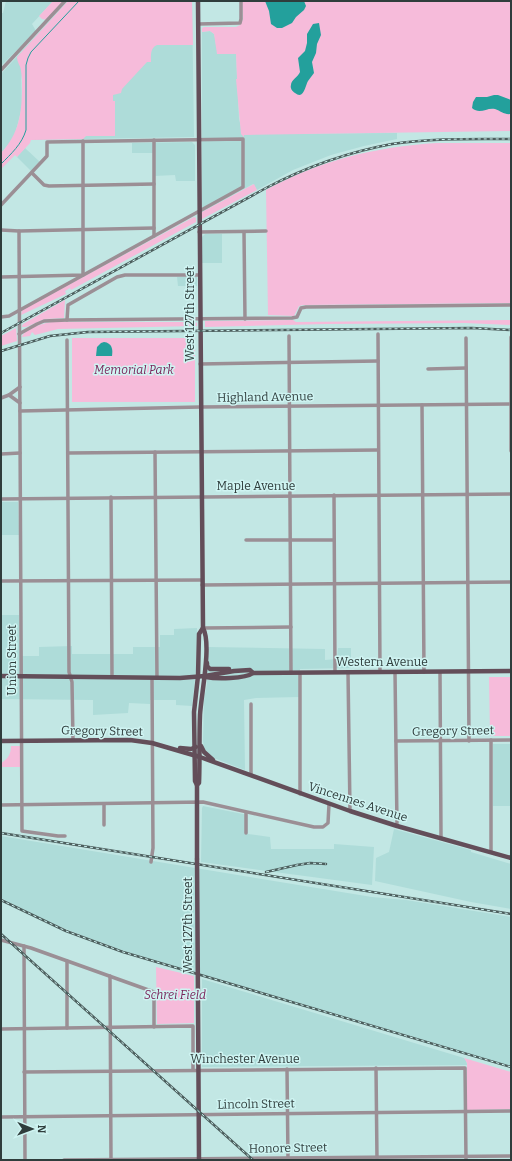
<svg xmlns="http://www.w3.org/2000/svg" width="512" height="1161" viewBox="0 0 512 1161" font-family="Bitter,serif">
	<rect width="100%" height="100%" fill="#c2e7e4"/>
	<g fill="#aedcd9">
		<polygon points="6,1 53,1 32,24 36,31 1,66 1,13 3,13"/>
		<polygon points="68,1 192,1 194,137 31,140 21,73 22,106 20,115 14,138 9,144 1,153 1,74"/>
		<polygon points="210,31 214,34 215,38 216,45 236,54 239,119 241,127 241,134 397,133 397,139 364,146 331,155 293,170 257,190 253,184 202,212 202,32"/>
		<polygon points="192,142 195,145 195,181 176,181 175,175 154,176 154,153 132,153 132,143"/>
		<polygon points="25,148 40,162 31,171 17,157"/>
		<polygon points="205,234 222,234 222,263 202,263 202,237"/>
		<polygon points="177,277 197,277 197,286 178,286"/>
		<polygon points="1,502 18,502 19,535 1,535"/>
		<polygon points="1,615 19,615 20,656 39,656 39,647 72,646 72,654 133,654 133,647 160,647 160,635 174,635 174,629 197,628 196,670 192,706 176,705 176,700 150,700 150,704 129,703 128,713 93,715 93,700 1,699"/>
		<polygon points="207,647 325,649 325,660 337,659 338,648 351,648 351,668 300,669 299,697 256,698 244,700 245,770 211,757 204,749 203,741 204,699 207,684"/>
		<rect x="493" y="744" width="18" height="62"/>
		<polygon points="203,806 248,815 248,834 270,837 271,849 334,849 334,844 374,847 372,885 201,862 202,808"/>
		<polygon points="394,829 471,850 471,852 511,864 511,909 471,902 375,881 376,858 389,852"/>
		<polygon points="1,836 323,889 372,897 406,900 511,917 511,1066 130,953 86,937 44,920 1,898"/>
		<polygon points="202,979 464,1058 466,1060 467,1065 202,1067"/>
	</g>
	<g fill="#f6bbda">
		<polygon points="53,1 63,1 47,20 42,19 39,16"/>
		<path d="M68,1H192L193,45H157C150,48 151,55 151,62H147L122,89L121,93L113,95V101H115V136H86L83,139L31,140L30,143L17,157L15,155L1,169V153C19,134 22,113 22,87C22,82 22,76 21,71C21,66 17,63 17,57Z"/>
		<polygon points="242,1 511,1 511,131 244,135 244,137 241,134 236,79 237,79 236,54 217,54 214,34 210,31 202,32 202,28 204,27 236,27 240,25 243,19"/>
		<path d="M437,143H511V303L303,305L299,306L294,316L268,315L266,190C322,160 374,147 437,143Z"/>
		<polygon points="254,184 257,190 202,219 202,212"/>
		<polygon points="194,217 196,218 196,222 71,290 70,288 65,291 66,294 21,315 22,310"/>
		<polygon points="65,300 64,318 45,319 26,327 22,327 22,326 23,324"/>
		<polygon points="293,320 296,322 511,320 511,325 465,323 328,324 205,327 205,321"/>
		<path d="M51,322H195L197,323V326L58,329L35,335L32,332L30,336L22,337C25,328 42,324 51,322Z"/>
		<polygon points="16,328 17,341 1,346 1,336"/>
		<rect x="72" y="338" width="123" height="64"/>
		<polygon points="489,677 511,677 511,736 490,736"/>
		<path d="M11,746H20V767H1V763C8,759 11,754 11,746Z"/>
		<polygon points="156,967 194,976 194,1023 157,1024"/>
		<polygon points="464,1058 511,1072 511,1109 467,1110 467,1063"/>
	</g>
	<g fill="#23a09c">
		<polygon points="265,1 304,1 306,6 304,10 296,17 292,23 282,28 277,28 271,24 269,11"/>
		<path d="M319,23L321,35L317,44L316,53L312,62L314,73C312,76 310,78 308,81C305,86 304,100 295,93C292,91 290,88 291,85C291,80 298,77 300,72L298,58L305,51L307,43V34L313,24Z"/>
		<path d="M494,95H498L511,100V114C504,115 501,111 495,109C487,107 480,115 472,108L473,102L476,97H487Z"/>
		<path d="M104,342C112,343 113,349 112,356H96L97,347L101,343Z"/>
	</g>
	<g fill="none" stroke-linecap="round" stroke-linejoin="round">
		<path stroke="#23a09c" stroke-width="1" d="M1,164C11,154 22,144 26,130V65L28,58L31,52L79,1"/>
		<g stroke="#9b8f95" stroke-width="3.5">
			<polyline points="198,24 240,23 241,19 241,1"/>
			<polyline points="1,70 65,1"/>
			<polyline points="154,140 154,236"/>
			<polyline points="32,173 44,185 49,186 154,184"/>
			<polyline points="1,205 47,156 47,142 243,139 243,187 9,316 1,317"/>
			<polyline points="1,230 19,231 154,228"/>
			<polyline points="19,231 22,831 58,836 65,836"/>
			<polyline points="199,232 266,231"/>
			<polyline points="244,232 245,319"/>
			<polyline points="1,277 83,275 83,141"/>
			<polyline points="67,320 68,305 117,277 125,275 200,275"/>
			<polyline points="19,334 37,324 44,321 67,320 292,318 297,317 301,308 306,307 511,305"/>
			<polyline points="378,334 380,672"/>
			<polyline points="289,336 291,673"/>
			<polyline points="511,337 511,451"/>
			<polyline points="466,338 469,741"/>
			<polyline points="67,340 69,672 72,682 73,740"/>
			<polyline points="200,364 378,361"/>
			<polyline points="428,369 466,368"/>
			<polyline points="9,395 20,403"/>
			<polyline points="1,398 9,395 20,387"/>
			<polyline points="422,405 424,672"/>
			<polyline points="20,411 200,407 511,404"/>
			<polyline points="155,452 157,678"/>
			<polyline points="68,453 378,450"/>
			<polyline points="1,454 20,453"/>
			<polyline points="334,495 335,672"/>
			<polyline points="111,497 112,677"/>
			<polyline points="1,499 511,494"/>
			<polyline points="246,540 334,540"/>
			<polyline points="1,581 202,580"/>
			<polyline points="202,585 511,582"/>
			<polyline points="203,628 291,627"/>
			<polyline points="348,672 350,811"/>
			<polyline points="395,672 397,826"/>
			<polyline points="440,672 441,837"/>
			<polyline points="300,673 300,794"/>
			<polyline points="491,740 491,851"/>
			<polyline points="396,741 511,740"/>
			<polyline points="251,775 251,704"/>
			<polyline points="104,804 104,825"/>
			<polyline points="1,805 203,802 314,827 323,827 328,823 329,804"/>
			<polyline points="246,833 246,813"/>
			<polyline points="151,862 153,848 152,678"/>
			<polyline points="1,940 31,948 154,992 154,1027"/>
			<polyline points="24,946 25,1160"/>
			<polyline points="67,961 67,1028"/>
			<polyline points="110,976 111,1160"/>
			<polyline points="1,1029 193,1026 193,1070"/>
			<polyline points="376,1068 377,1160"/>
			<polyline points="287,1069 288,1160"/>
			<polyline points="24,1072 465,1068 466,1160"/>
			<polyline points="1,1117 511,1111"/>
			<polyline points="64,1160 511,1156"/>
		</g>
		<g stroke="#634e59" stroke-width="4.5">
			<polyline points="207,663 207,666 210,669 229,669"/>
			<polyline points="1,676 180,678 205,676 234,671 250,670 253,673 511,671"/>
			<path d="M206,677C216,679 245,679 253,673"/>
			<polyline points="1,741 130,740 152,743 200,757 350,811 397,826 511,858"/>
			<polyline points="201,746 204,752 213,760"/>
			<polyline points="180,748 191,749 196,747"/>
			<polyline points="197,785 195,781 194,712 198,676 199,634 203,628 198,1"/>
			<path d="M197,859V785L199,783C200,760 199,738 200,715C201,695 212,644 203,628"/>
			<polyline points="198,1001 199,1160"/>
		</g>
		<g stroke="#4c5e5d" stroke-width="2.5">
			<g id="rail">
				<path d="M1,333L266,188C306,167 348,152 392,144C431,138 471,139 511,139"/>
				<polyline points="1,351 50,336 88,332 472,328 511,330"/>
				<polyline points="1,833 511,914"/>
				<polyline points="266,872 297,865 310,863 326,864"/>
				<polyline points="1,900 66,931 123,952 511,1067"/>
				<polyline points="1,934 253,1160"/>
			</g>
		</g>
		<use href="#rail" stroke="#cff4f2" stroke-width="1" stroke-dasharray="3" stroke-linecap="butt"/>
		<polyline stroke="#634e59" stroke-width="4.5" points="197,859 198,1001"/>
	</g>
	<g text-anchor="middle" stroke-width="3" stroke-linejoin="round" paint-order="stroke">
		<g font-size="12" fill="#2f3d3c" stroke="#cff4f2">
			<text transform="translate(190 314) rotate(-90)" y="4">West 127th Street</text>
			<text transform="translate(265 397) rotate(-1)" y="4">Highland Avenue</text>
			<text x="256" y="490">Maple Avenue</text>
			<text transform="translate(12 660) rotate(-90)" y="4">Union Street</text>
			<text x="382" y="666">Western Avenue</text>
			<text transform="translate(102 731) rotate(1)" y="4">Gregory Street</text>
			<text transform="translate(453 731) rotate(-1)" y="4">Gregory Street</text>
			<text transform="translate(358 802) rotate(18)" y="4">Vincennes Avenue</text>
			<text transform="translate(188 925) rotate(-90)" y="4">West 127th Street</text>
			<text x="245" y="1063">Winchester Avenue</text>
			<text transform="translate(256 1104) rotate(-1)" y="4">Lincoln Street</text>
			<text transform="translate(288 1148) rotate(-1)" y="4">Honore Street</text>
		</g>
		<g font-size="12" font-style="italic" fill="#7b255b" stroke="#cff4f2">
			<text x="134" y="374">Memorial Park</text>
			<text x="175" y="999">Schrei Field</text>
		</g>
	</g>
	<rect width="512" height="1161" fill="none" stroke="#2f3d3c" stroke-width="4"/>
	<g transform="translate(32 1129) rotate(91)" stroke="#cff4f2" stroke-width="3" paint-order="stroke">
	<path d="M0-3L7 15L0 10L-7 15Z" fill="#2f3d3c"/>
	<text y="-6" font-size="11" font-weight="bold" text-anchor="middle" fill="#2f3d3c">N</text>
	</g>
</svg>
